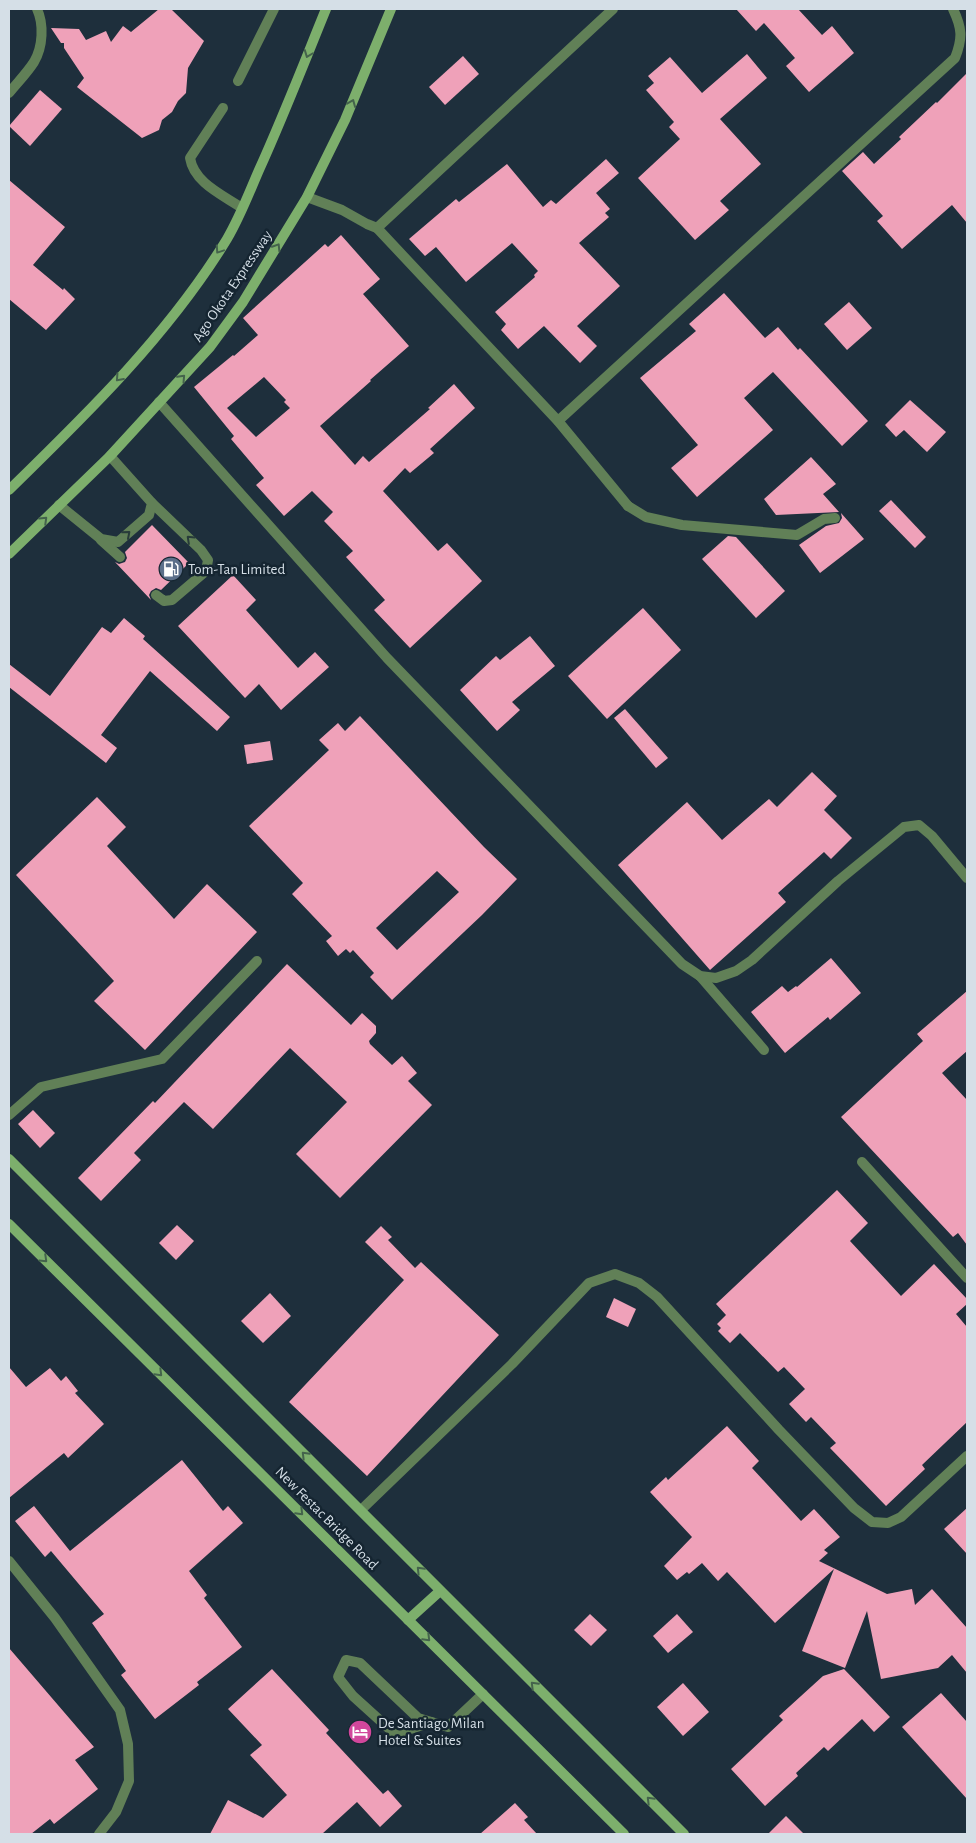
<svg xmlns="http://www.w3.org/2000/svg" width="976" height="1843" viewBox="0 0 976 1843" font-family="'Alegreya Sans',sans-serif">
	<rect width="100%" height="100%" fill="#1e2f3c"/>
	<g fill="#efa1b9" fill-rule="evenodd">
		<polygon points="159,9 171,9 204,41 188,68 186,93 178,101 172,112 162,120 159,130 142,138 77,87 84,78 64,48 64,43 61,43 51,28 79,29 86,40 106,31 111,42 123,26 131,32"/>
		<polygon points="736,9 798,9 822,35 832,26 854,53 809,92 786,66 795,58 764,23 756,31"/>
		<polygon points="747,54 767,78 720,119 761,164 720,201 729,210 695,240 638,178 680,139 669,127 674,122 646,90 654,83 648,76 670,57 702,93"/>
		<polygon points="463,56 479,74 445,105 429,87"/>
		<polygon points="967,73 967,223 952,205 902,249 877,221 883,216 842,171 863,152 874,164 901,139 899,137 936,102 937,103"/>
		<polygon points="40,90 62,109 30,146 9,126"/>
		<polygon points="606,159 619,173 596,193 610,209 605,213 609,217 579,243 620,286 577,326 597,346 580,363 544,326 518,349 501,330 506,324 495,312 535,277 534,275 538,271 512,243 466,282 436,247 425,256 409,239 456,199 459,202 507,164 543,207 551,200 556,204"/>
		<polygon points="9,180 65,227 33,265 63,290 64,288 75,299 46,330 9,299"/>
		<path d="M341,235L380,279L363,294L409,346L370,380L371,381L320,426L355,465L363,456L369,462L430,409L428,408L454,384L475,408L430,449L434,453L410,473L405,468L383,491L438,551L447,543L482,581L410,648L374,610L385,600L346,557L353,551L324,521L333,512L312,491L284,516L256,485L264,478L231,439L234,436L194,387L233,355L234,356L258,335L243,318L325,244L328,247ZM264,377L286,400L284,402L290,408L256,437L227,408Z"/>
		<polygon points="724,293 765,338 778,327 798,350 800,348 868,421 842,446 773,372 744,398 773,430 697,497 671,468 698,445 640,378 696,331 689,324"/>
		<polygon points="849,302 872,328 847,350 824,324"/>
		<polygon points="910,400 946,432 927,452 904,430 896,437 885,425"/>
		<polygon points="811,457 836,484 823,494 839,512 776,515 764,499"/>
		<polygon points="891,500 926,537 915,548 879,511"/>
		<polygon points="841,513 864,539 820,573 799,545 826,526 839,523 842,518"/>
		<polygon points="152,525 189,563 161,590 156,588 151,591 149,595 151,600 115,562 119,564 125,562 127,558 125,552"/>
		<polygon points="728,536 736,537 785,591 756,618 702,559"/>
		<polygon points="233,575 256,600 246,610 298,668 315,652 329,667 281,710 259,684 245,698 178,626"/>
		<polygon points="643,608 681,650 607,719 568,676"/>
		<polygon points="124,618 145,636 143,639 230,717 217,731 150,671 101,735 117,748 106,763 9,687 9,664 50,696 102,627 111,633"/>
		<polygon points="530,636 555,666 512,702 520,710 497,731 460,690 496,656 500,660"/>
		<polygon points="625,709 668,758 656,768 614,718"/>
		<path d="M360,716L484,847L517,879L482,915L392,1000L370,977L374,973L353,950L350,953L346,949L338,956L326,941L332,936L292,894L303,883L249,826L329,750L319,740L338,723L345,731ZM437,871L459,892L397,950L376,928Z"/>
		<polygon points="270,741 273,760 247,764 244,745"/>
		<polygon points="812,772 837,796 824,810 852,838 831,859 824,852 778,893 786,902 710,970 618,865 687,802 722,840 769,799 777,807"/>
		<polygon points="97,797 126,827 107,846 174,919 207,884 257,932 145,1050 94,1001 114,981 16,875"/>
		<polygon points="831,958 861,993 830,1020 828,1017 785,1053 751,1012 782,986 788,992 796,986 797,987"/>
		<polygon points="287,964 351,1025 362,1013 376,1026 376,1033 369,1041 370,1044 392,1065 402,1056 417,1073 408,1081 432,1105 340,1198 296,1154 347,1102 290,1048 213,1129 184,1102 134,1153 141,1160 101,1201 78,1178 153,1101 155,1103"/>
		<polygon points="967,991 967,1051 942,1073 967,1100 967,1245 958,1233 953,1237 841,1117 923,1041 917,1034"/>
		<polygon points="33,1110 55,1133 40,1148 18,1124"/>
		<polygon points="837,1190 868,1223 850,1241 901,1296 934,1264 967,1299 967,1304 956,1314 967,1327 967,1422 922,1465 925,1469 886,1506 830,1448 836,1443 811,1417 806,1422 789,1404 805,1389 784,1367 778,1372 740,1333 730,1343 718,1331 721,1328 717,1324 726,1315 716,1304"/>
		<polygon points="177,1225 194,1241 176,1260 159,1243"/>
		<polygon points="381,1226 392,1237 388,1240 415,1268 421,1262 499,1335 367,1476 289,1402 404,1280 365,1242"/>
		<polygon points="270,1293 291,1316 263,1343 241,1321"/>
		<polygon points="614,1298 636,1309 628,1327 606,1317"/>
		<polygon points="9,1367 26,1387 50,1368 61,1381 66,1376 78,1391 75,1393 104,1424 68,1458 64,1453 9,1498"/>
		<polygon points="727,1426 759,1461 752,1468 801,1521 814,1509 840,1537 824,1550 828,1553 819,1561 887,1594 912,1589 915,1605 932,1589 967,1628 967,1673 952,1655 938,1668 881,1679 867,1611 845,1668 802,1651 834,1569 775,1623 727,1572 718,1581 702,1563 689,1574 687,1572 677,1580 664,1566 692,1537 650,1492 666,1477 668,1480"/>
		<polygon points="182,1460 223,1511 228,1506 243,1523 189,1571 207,1595 204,1598 242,1647 197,1682 199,1685 155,1719 121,1675 126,1671 92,1623 104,1614 51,1551 45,1557 15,1521 34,1506 70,1551"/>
		<polygon points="967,1508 967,1554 944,1529"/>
		<polygon points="590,1614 607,1630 591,1646 574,1630"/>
		<polygon points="677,1614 693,1632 668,1653 653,1636"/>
		<polygon points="9,1648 94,1747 75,1760 98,1789 54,1824 50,1819 31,1834 9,1834"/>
		<polygon points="272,1669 329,1730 326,1733 383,1794 388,1790 402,1806 380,1827 357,1802 322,1834 210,1834 228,1800 263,1818 287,1795 250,1755 262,1745 228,1709"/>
		<polygon points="844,1669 890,1717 874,1732 862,1719 828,1751 824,1747 796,1773 798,1776 765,1806 731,1769 783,1720 779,1716 823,1676"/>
		<polygon points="683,1683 709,1712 683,1736 657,1707"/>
		<polygon points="941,1693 967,1722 967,1799 902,1727"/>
		<polygon points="515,1803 528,1817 524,1820 537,1834 480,1834"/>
		<polygon points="786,1816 804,1834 768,1834"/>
	</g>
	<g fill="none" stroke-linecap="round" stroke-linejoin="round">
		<g stroke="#618057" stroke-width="10">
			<polyline points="238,81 274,9"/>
			<path d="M223,108L190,158C194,183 223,195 242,208"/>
			<polyline points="152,503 201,550 208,560 206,571 172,600 164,601 156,595"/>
			<polyline points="59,505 101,539 118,542 149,515 152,503 110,456"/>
			<polyline points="628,506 646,517 682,525 797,535 824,519 835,518"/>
			<polyline points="101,540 120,557"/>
			<polyline points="9,1115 41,1087 162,1059 257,961"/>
			<polyline points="432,1722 395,1734 353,1696 338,1677 346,1660 360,1663 418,1718 448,1727 483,1694"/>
		</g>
		<g stroke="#618057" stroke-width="10">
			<path d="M9,93C17,83 27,73 34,62C43,47 44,24 37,9"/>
			<polyline points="307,197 342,210 367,224 377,228 558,421 628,506"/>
			<polyline points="377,228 613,9"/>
			<polyline points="159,402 387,658 682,964 700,976 716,978 736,971 752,960 838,881 904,827 919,825 932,836 967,878"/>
			<path d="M558,421L955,58C963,38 962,28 953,9"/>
			<polyline points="700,976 764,1050"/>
			<polyline points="862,1162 967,1278"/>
			<polyline points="361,1510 512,1364 589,1283 615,1274 639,1283 657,1297 779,1430 854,1508 872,1522 888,1523 901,1517 967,1456"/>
			<polyline points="9,1561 55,1618 120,1710 128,1744 129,1781 116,1812 99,1834"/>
		</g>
		<g stroke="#7daf6c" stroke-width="10">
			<path d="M9,490C88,413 169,334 227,239C240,217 249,193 259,170C283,117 304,63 326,9"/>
			<polyline points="9,554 110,456 210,347 243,302 307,197 345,120 391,9"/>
			<polyline points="9,1159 684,1834"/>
			<polyline points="9,1224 624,1834"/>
			<polyline points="408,1620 440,1591"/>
		</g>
	</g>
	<defs><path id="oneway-chevron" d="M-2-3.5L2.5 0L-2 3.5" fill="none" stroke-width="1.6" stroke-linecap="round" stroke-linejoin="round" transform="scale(1.25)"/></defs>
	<g stroke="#44634c">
		<use href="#oneway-chevron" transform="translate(308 54) rotate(111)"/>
		<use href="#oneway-chevron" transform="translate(352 103) rotate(-68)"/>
		<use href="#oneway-chevron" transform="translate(277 247) rotate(-58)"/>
		<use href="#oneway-chevron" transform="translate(219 250) rotate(124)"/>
		<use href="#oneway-chevron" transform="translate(119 378) rotate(132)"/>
		<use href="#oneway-chevron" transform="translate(182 378) rotate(-47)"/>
		<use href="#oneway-chevron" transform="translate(44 520) rotate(-44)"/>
		<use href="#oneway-chevron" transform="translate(44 1259) rotate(44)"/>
		<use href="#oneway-chevron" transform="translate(159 1373) rotate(45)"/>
		<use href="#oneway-chevron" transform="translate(305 1455) rotate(-135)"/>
		<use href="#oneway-chevron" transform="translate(300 1512) rotate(45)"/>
		<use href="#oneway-chevron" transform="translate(420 1570) rotate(-134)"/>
		<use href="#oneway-chevron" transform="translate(427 1638) rotate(45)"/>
		<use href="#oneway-chevron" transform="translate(534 1685) rotate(-135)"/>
		<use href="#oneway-chevron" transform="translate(650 1800) rotate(-135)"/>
	</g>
	<g stroke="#283c3a">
		<use href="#oneway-chevron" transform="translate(127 534) rotate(-41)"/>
		<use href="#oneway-chevron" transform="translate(190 539) rotate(-137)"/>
	</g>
	<defs>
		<g id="fuel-disc" transform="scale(1.25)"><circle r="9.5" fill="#5c6f8a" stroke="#152531"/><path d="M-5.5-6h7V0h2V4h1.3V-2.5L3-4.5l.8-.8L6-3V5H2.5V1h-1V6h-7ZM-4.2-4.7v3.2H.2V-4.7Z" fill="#fff"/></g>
		<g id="hotel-disc" transform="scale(1.25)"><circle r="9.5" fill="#d1479c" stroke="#152531"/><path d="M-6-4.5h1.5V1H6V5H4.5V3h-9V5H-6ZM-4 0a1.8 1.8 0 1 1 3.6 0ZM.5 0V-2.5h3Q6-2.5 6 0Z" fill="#fff"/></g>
	</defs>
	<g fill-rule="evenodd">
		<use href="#fuel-disc" x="171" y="569"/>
		<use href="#hotel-disc" x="360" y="1732"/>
	</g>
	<g text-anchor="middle" stroke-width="5" stroke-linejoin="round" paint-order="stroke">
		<g font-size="15" fill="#d5dfe7" stroke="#152531">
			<text transform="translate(232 286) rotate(-56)" y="5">Ago Okota Expressway</text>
			<text transform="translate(327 1518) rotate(45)" y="5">New Festac Bridge Road</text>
		</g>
		<g font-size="15" fill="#d5dfe7" stroke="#152531" text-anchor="start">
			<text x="188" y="574">Tom-Tan Limited</text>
			<text x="378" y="1728">De Santiago Milan<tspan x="378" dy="17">Hotel &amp; Suites</tspan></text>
		</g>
	</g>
	<rect width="976" height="1843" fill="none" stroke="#d5dfe7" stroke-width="20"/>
</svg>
